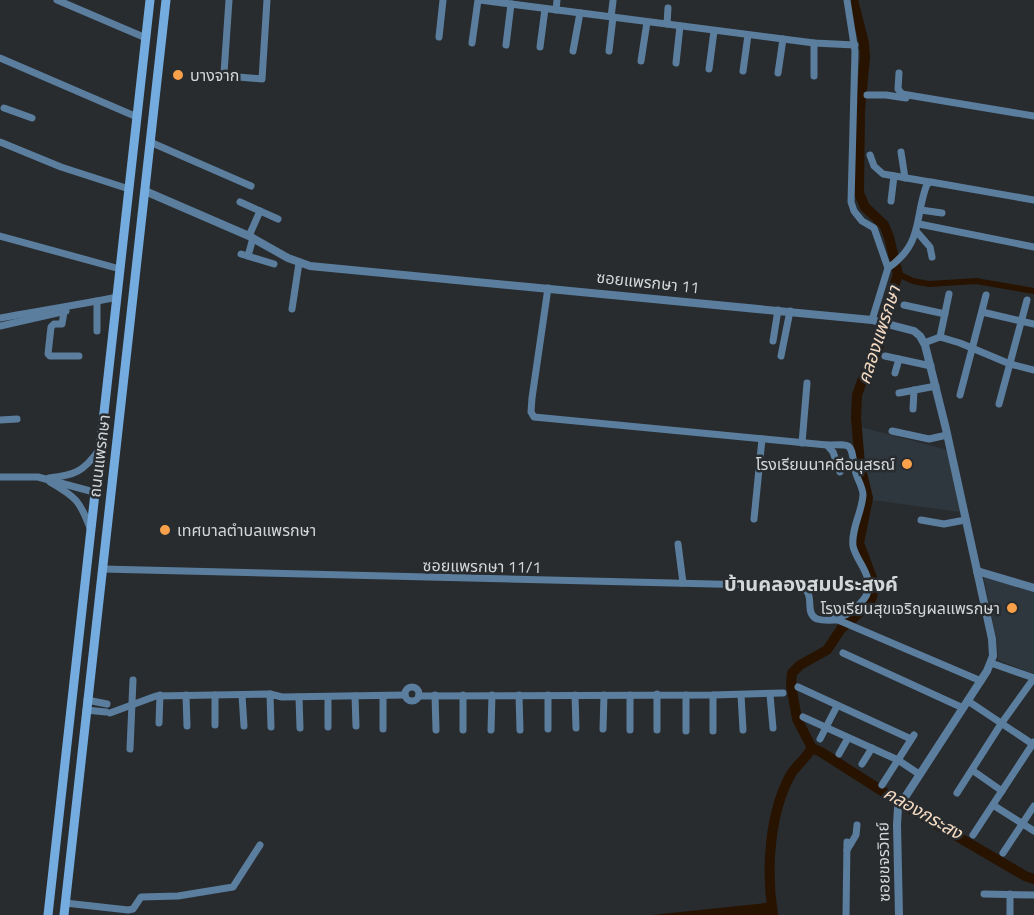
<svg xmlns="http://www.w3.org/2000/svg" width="1034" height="915" viewBox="0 0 1034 915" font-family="'Titillium Web','Noto Sans Thai',sans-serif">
	<rect width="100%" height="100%" fill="#282c2f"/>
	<g fill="#2e363e">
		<polygon points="861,427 948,450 960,512 872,500 870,485 862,458"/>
		<polygon points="983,575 1034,591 1034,674 998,660 997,642"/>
	</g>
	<polygon fill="#281300" points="775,902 777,915 652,915"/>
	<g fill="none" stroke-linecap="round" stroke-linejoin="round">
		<polyline stroke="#281300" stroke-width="6" points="898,274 913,281 929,284 976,281 1034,291"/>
		<g stroke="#281300" stroke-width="10">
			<polyline points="812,748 797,719 791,685 792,673 800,665 827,650 841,629 870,603 874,590 872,578 859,543 868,498 860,465 856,418 857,395 862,381 878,349 886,314 898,274 889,237 884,225 865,207 859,193 860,111 865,57 864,43 853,0"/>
			<polyline points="812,748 821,752 907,807 1025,876 1034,879"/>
			<path d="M773,915C766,871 769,813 791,774C797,765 806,758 812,748"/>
		</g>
		<g stroke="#5b7e9e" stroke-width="7">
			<polyline points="57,0 146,38"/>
			<polyline points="229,0 224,73 226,76 262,79 267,0"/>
			<polyline points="480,0 814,43 855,45"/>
			<polyline points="847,0 855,51 851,202 854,211 862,221 874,228 888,268 872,320"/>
			<polyline points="556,10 557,0"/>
			<polyline points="611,17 613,1"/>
			<polyline points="667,24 668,8"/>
			<polyline points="439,37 443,0"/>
			<polyline points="472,43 478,0"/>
			<polyline points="506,45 511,4"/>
			<polyline points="540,47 545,9"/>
			<polyline points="573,51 580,13"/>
			<polyline points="609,51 613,17"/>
			<polyline points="0,58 137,117"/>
			<polyline points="641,61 647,22"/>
			<polyline points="676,63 680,26"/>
			<polyline points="709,69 714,31"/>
			<polyline points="743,71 748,35"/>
			<polyline points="778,73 783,39"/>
			<polyline points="899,73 898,89 902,94 1034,116"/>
			<polyline points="814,76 814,43"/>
			<polyline points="867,95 886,95 906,98"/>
			<polyline points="4,108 32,118"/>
			<polyline points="0,142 61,167 129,189"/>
			<polyline points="150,142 251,186"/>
			<polyline points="901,152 905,178"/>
			<polyline points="870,155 874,166 883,174 930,182"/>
			<polyline points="891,201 894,176"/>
			<polyline points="240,202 278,219"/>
			<polyline points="921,210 942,213"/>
			<polyline points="919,224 1034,247"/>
			<polyline points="917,232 930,247 932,257"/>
			<polyline points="0,236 120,269"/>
			<polyline points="249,236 260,211"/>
			<polyline points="241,254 274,264"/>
			<polyline points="248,256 253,238"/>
			<path d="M888,268C924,243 914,218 927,184L931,182L1034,200"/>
			<polyline points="548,288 532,398 531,412 534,417 827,445 833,452 840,472"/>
			<polyline points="904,305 945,314"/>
			<polyline points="292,309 299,263"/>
			<polyline points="64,312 62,324 54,324 51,327 48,354 50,356 79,356"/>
			<polyline points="982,312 1034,324"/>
			<path d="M0,318C39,311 78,305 117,297"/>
			<polyline points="0,326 66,311"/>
			<polyline points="97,331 97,301"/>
			<polyline points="940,337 949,294"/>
			<polyline points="773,341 778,310"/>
			<polyline points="924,343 940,337 960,343 1010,364 1034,370"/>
			<polyline points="781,356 790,311"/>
			<polyline points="885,356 931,366"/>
			<polyline points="895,373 899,359"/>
			<polyline points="899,393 936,386"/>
			<polyline points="960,395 986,295"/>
			<polyline points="999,404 1027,300"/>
			<polyline points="913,409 914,390"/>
			<polyline points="0,420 17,419"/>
			<polyline points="892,431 929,439 947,435"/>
			<polyline points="802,443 807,383"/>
			<path d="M827,445C854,444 850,443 855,469C856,478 863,486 863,495C862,512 851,529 853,546C856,561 874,576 867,594C864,601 854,610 847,614C843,616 839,616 835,618"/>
			<polyline points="0,477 38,477 94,492"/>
			<path d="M49,478C75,475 83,472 99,450"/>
			<path d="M50,482C76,497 80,501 90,528"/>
			<polyline points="754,519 762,439"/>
			<polyline points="921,520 944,524 965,520"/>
			<polyline points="678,544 683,583"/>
			<path d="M102,569L798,586C819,592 802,612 817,619C823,621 832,620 838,620L981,681"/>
			<polyline points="843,653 963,708"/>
			<polyline points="991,663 1034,678"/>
			<circle cx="412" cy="694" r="7"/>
			<polyline points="798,687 911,739"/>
			<polyline points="270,694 271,727"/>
			<polyline points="186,695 187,726"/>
			<polyline points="215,695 215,725"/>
			<polyline points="242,695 244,726"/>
			<polyline points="435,695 436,730"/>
			<polyline points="463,695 463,730"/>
			<polyline points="519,695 520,730"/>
			<polyline points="548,695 548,729"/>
			<polyline points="575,695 576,728"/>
			<polyline points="741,695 743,730"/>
			<polyline points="770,695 773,728"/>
			<polyline points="355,696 356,726"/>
			<polyline points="383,696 383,729"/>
			<polyline points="419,696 713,695 783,693"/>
			<polyline points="299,697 300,728"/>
			<polyline points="87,700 107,704"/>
			<polyline points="968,701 1034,745"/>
			<polyline points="86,710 106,712"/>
			<polyline points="110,713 156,696 270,694 282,697 405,695"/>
			<polyline points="803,717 898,760 919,774"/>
			<polyline points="159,723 160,695"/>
			<polyline points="328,727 328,697"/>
			<polyline points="603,729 604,695"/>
			<polyline points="491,730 492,695"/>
			<polyline points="630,730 630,695"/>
			<polyline points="657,730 657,694"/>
			<polyline points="686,731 686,695"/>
			<polyline points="713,731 713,695"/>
			<polyline points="820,739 837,706"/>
			<polyline points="130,749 133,680"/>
			<polyline points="839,754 848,738"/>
			<polyline points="862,764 872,748"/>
			<polyline points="972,770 1002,791"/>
			<polyline points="882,785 914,735"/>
			<polyline points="957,793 1001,724 1034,678"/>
			<polyline points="993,805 1034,831"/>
			<polyline points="973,835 1034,742"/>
			<polyline points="847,850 856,835 857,825"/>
			<polyline points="1003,853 1034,806"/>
			<polyline points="984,894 1034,895"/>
			<polyline points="1010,894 1010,915"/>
			<polyline points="65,903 128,910 133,909 141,897 178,896 233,887 260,845"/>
			<polyline points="846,915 847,842"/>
		</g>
		<g stroke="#5b7e9e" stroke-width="8">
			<polyline points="145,191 249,236 288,258 310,266 872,320 914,331 920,336 925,345 946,429 992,639 993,656 987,671 898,808 897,825 899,915"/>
			<polyline points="977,571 1034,588"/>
		</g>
		<g stroke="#74acdf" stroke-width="9">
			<polyline points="48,915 150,0"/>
			<polyline points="64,915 166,0"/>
		</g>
	</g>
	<g fill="#f8a14a" stroke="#282c2f" stroke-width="2">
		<circle cx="178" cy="75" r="6"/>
		<circle cx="907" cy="464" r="6"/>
		<circle cx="165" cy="530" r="6"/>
		<circle cx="1012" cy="608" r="6"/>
	</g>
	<g text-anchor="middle" stroke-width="5" stroke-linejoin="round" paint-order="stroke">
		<g font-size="16" fill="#d4d7d9" stroke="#282c2f" text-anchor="start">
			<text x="190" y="81">บางจาก</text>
			<text x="895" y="470" text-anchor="end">โรงเรียนนาคดีอนุสรณ์</text>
			<text x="177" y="536">เทศบาลตำบลแพรกษา</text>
			<text x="1000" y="614" text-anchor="end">โรงเรียนสุขเจริญผลแพรกษา</text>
		</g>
		<g font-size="16" fill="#d4d7d9" stroke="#282c2f">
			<text transform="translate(648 282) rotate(6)" y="6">ซอยแพรกษา 11</text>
			<text transform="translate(99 456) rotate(-83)" y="6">ถนนแพรกษา</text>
			<text transform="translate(482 566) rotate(1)" y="6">ซอยแพรกษา 11/1</text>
			<text transform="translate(883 862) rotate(-91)" y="6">ซอยขจรวิทย์</text>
		</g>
		<g font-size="18" font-style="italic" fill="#f6dbc3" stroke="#282c2f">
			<text transform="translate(879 335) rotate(-72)" y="6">คลองแพรกษา</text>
			<text transform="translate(923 813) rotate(30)" y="6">คลองกระสง</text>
		</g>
		<g font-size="20" font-weight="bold" fill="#d4d7d9" stroke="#282c2f">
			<text x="811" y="591">บ้านคลองสมประสงค์</text>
		</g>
	</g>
</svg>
